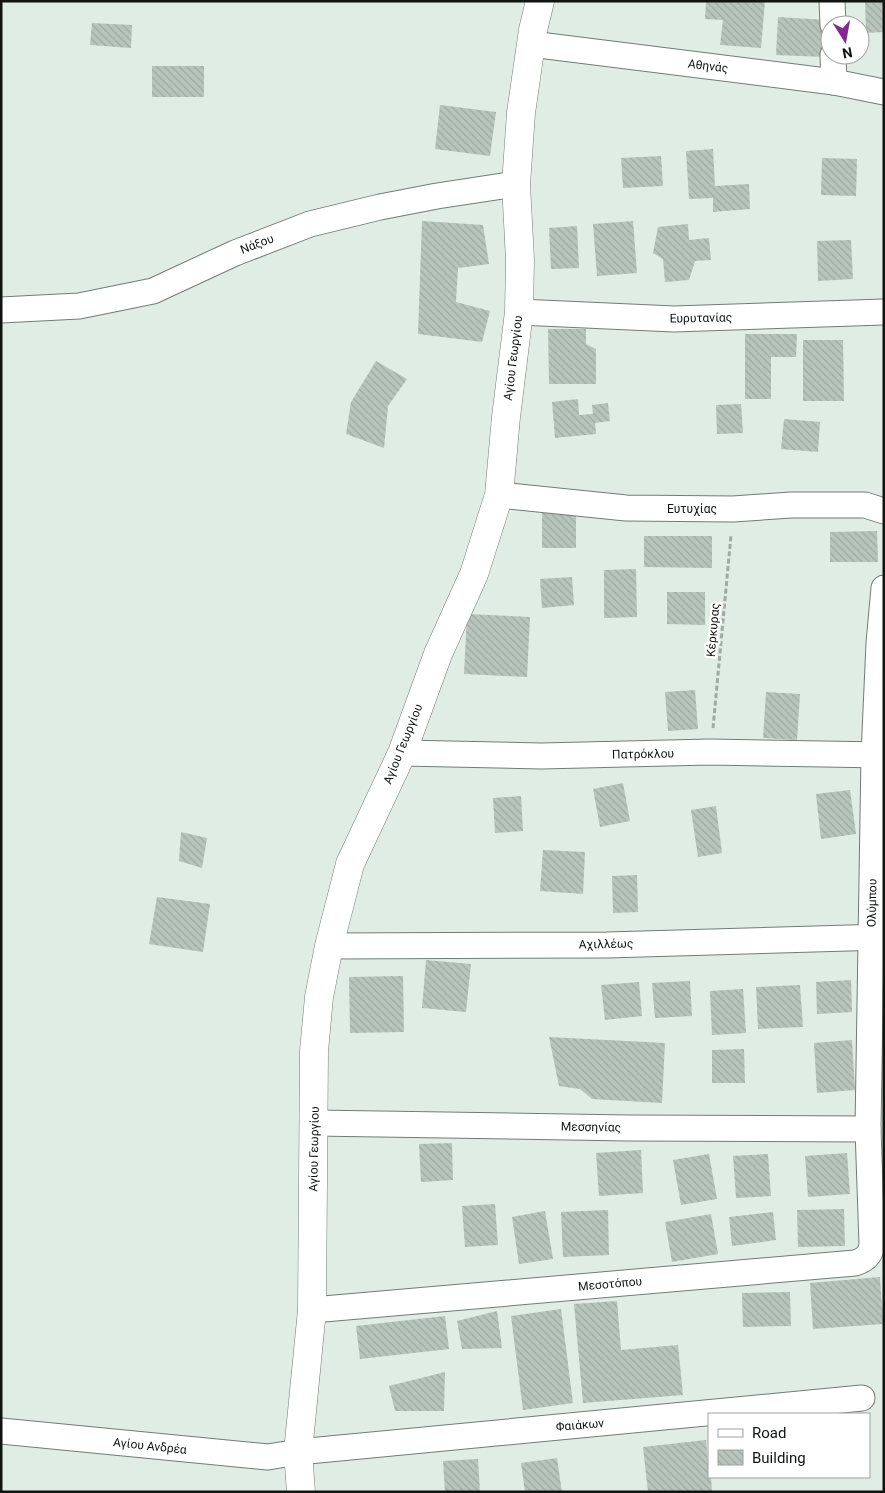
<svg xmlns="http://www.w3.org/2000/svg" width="885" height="1493" viewBox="0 0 885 1493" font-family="Roboto,sans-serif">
	<defs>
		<pattern id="building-back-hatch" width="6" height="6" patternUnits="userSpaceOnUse" patternTransform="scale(1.25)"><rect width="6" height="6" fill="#b8c5bc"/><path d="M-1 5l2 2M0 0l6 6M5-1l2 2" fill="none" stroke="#9da8a1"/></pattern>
	</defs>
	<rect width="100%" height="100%" fill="#e0ede4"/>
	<g fill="url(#building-back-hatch)">
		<polygon points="706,1 765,1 761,48 720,45 723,20 705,19"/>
		<polygon points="865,1 884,1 884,32 866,33"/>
		<polygon points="778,17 826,20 824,57 776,55"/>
		<polygon points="92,23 132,25 131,48 90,45"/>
		<rect x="152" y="66" width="52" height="31"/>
		<polygon points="440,105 496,112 490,156 435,149"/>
		<polygon points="713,149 715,186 749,184 750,209 713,212 713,198 689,199 686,151"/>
		<polygon points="661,156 663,186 623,188 621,158"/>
		<polygon points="822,158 857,159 856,196 821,195"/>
		<polygon points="422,221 483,225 489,264 458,268 456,302 490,311 482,342 418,334"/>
		<polygon points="633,221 637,273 597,276 593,224"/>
		<polygon points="688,224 689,240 709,238 711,260 695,261 689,280 665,282 663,259 653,253 658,227"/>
		<polygon points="577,226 579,268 551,269 549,228"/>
		<polygon points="851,240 853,279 818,281 817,241"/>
		<polygon points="548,329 586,329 586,344 596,349 596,384 549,384"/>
		<polygon points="745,334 797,334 796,357 771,357 771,399 745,399"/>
		<polygon points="803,340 843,340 844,401 803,401"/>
		<polygon points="376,361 407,379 388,406 384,448 346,434 351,402"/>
		<polygon points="578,399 579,415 593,414 592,405 608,403 610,421 595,423 596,434 555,438 552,402"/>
		<polygon points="741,404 743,433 717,434 716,405"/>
		<polygon points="784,419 820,422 818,452 781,449"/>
		<rect x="542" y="511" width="34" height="37"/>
		<polygon points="877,531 878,562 830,562 830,532"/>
		<polygon points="644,536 712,536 712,568 644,567"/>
		<polygon points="636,569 637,617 604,618 604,570"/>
		<polygon points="572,577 574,605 542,608 540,579"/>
		<polygon points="667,592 705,592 705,625 667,624"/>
		<polygon points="467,614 530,617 527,677 464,674"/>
		<polygon points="695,690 698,729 668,731 665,692"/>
		<polygon points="766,692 800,694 797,740 763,738"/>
		<polygon points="623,783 630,821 600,827 593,789"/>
		<polygon points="850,790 856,834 821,839 816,794"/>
		<polygon points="521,796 523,831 495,833 493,798"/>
		<polygon points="716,806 722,853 698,857 691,810"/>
		<polygon points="181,832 207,838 202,868 179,861"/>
		<polygon points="543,850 585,852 583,894 540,891"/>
		<polygon points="637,875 638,912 613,913 612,876"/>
		<polygon points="157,897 210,904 203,952 149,944"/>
		<polygon points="426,960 471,964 466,1012 422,1008"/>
		<polygon points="403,976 404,1032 350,1033 349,977"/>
		<polygon points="851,980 852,1012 817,1014 816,982"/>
		<polygon points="690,981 692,1016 655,1018 652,983"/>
		<polygon points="639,982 642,1016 605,1020 601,985"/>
		<polygon points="800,985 803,1027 758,1029 756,987"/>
		<polygon points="743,989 746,1033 712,1035 710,991"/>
		<polygon points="549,1037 665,1043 662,1103 592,1099 580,1089 559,1086"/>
		<polygon points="852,1040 855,1090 817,1093 814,1043"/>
		<polygon points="744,1049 745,1083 712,1083 712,1050"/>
		<polygon points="452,1143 453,1180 421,1182 419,1144"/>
		<polygon points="641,1150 643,1193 599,1196 596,1153"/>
		<polygon points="847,1153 850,1194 808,1197 805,1156"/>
		<polygon points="709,1154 717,1199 681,1205 673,1160"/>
		<polygon points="768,1154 771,1196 736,1198 733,1156"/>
		<polygon points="495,1204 498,1245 465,1247 462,1206"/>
		<polygon points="844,1209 845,1246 798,1247 797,1210"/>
		<polygon points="608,1210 609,1255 563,1257 561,1212"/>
		<polygon points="545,1211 553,1259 519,1264 512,1217"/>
		<polygon points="773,1212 776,1240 732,1246 729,1217"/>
		<polygon points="711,1214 718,1254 672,1262 665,1222"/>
		<polygon points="880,1277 883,1324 813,1329 810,1283"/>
		<polygon points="790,1292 791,1326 743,1327 742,1293"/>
		<polygon points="617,1301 621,1350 678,1345 683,1395 583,1403 574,1304"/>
		<polygon points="561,1309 573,1403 523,1410 511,1316"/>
		<polygon points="497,1311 502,1348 462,1349 457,1321"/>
		<polygon points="445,1316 449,1349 360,1359 356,1326"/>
		<polygon points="445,1372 444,1411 395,1411 389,1386"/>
		<polygon points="706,1440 709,1477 711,1477 712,1492 648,1492 643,1447"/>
		<polygon points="557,1458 562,1492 525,1492 521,1463"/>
		<polygon points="478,1459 480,1492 445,1492 443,1461"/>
	</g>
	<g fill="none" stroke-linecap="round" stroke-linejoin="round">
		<g stroke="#717c75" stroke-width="27">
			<g id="minor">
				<polyline points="832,1 833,25"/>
				<polyline points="531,44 834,82 884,92"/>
				<polyline points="833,55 834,82"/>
				<polyline points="1,310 79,306 153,291 235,253 310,224 380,207 437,196 516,184"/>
				<polyline points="519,312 674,319 884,312"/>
				<polyline points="499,495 626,508 733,509 791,505 865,505 884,511"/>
				<polyline points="402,753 541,756 710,752 884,755"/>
				<polyline points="329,946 607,945 884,937"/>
				<polyline points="314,1123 628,1128 868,1129"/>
				<path d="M312,1310L855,1263C865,1260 871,1255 872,1244L868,1129L874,755L879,643L884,588"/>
				<polyline points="1,1431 268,1457 298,1452 862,1398"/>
			</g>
		</g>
		<g stroke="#717c75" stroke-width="29">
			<polyline id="tertiary" points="301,1492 298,1452 312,1310 314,1051 319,997 329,946 350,864 402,753 438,654 474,574 499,495 506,417 519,312 520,260 516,184 521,113 533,30 540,1"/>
		</g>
		<polyline stroke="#9faaa3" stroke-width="3" stroke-dasharray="5 2.5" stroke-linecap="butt" points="713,728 731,535"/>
		<use href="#minor" stroke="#fff" stroke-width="25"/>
		<use href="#tertiary" stroke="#fff" stroke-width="28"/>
	</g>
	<g text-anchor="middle" stroke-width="4.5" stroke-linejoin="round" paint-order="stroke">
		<g font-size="12" fill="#0f1411" stroke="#fff">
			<text transform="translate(708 66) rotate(7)" y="4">Αθηνάς</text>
			<text transform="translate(257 244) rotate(-21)" y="4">Νάξου</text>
			<text transform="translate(701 318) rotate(-1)" y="4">Ευρυτανίας</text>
			<text transform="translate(513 358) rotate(-83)" y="4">Αγίου Γεωργίου</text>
			<text x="692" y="513">Ευτυχίας</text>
			<text transform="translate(713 630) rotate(-85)" y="4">Κέρκυρας</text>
			<text transform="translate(403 744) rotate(-68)" y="4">Αγίου Γεωργίου</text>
			<text transform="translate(643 754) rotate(-1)" y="4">Πατρόκλου</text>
			<text transform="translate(872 903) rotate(-89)" y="4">Ολύμπου</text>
			<text transform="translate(606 944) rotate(-1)" y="4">Αχιλλέως</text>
			<text transform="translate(591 1127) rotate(1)" y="4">Μεσσηνίας</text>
			<text transform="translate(314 1149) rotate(-89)" y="4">Αγίου Γεωργίου</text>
			<text transform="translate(610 1284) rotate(-5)" y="4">Μεσοτόπου</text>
			<text transform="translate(580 1425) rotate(-5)" y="4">Φαιάκων</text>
			<text transform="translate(150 1446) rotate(6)" y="4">Αγίου Ανδρέα</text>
		</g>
	</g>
	<rect width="885" height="1493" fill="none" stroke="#0f1411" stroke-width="5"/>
	<rect x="708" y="1413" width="162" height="65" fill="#ffffff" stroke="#9fa1a0"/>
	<rect x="718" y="1429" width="25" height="8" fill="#ffffff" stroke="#9fa1a0"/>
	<text x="752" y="1438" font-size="15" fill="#0f1411">Road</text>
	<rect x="718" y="1450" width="25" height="15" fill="url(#building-back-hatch)" stroke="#9fa1a0"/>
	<text x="752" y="1463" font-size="15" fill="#0f1411">Building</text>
	<g transform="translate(845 40) rotate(169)"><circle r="24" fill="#ffffff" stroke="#9fa1a0"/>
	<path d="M0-4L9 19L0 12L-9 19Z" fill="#842793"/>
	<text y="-8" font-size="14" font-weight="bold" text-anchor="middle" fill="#0f1411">N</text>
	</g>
</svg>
